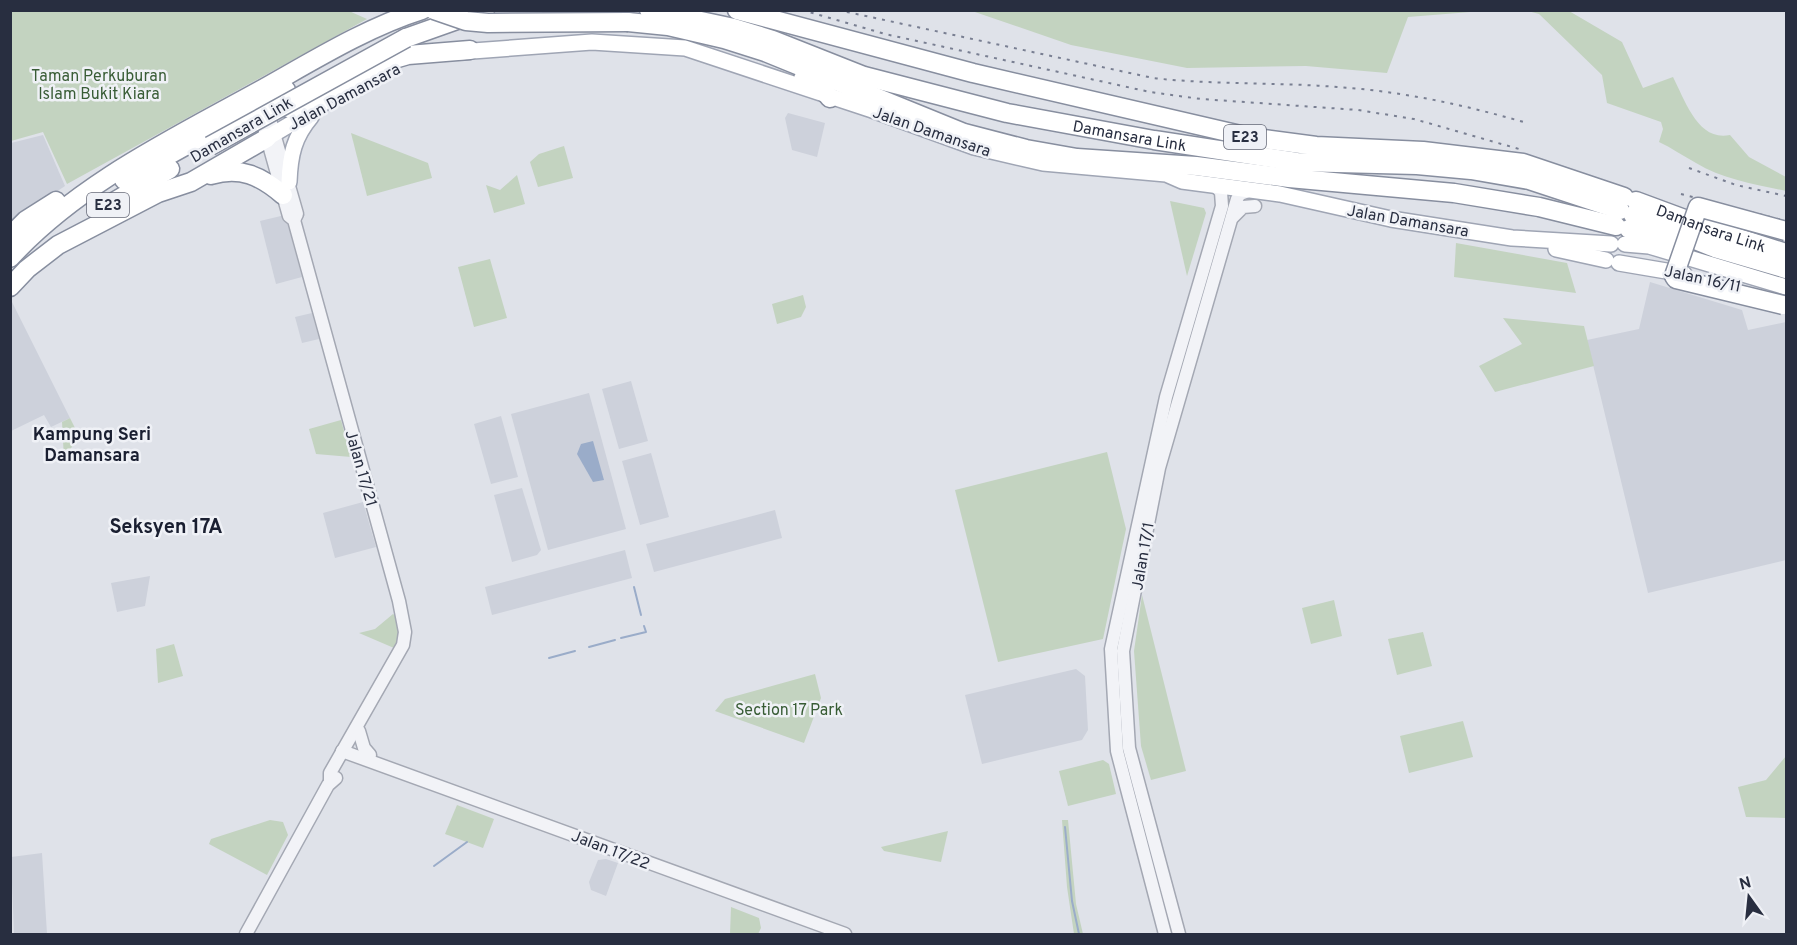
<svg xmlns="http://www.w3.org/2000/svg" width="1797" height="945" viewBox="0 0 1797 945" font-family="Overpass,sans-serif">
	<rect width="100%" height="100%" fill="#dfe2e9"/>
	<g fill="#cdd1db">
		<polygon points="788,113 825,123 817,157 792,150 785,118"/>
		<polygon points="43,135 65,186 11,222 11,143"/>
		<polygon points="285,215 302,277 276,284 260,221"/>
		<polygon points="1650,282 1742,310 1748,330 1786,322 1786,560 1648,593 1587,340 1639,329"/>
		<polygon points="12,302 70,418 51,427 44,415 11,431"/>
		<polygon points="312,313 319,339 302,343 295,317"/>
		<polygon points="631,381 648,441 619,449 602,389"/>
		<polygon points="589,393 626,529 548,550 511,414"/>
		<polygon points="501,416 518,477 491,484 474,424"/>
		<polygon points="651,453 669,517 640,525 622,461"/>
		<polygon points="522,488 541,550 537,555 512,562 494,495"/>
		<polygon points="363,502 376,547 335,558 323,513"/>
		<polygon points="775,510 782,538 654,572 646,544"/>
		<polygon points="625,550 632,578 492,615 485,587"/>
		<polygon points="150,576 145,606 117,612 111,583"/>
		<polygon points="1076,669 1085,676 1088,730 1082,740 982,764 965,695"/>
		<polygon points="42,853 47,934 14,934 11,857"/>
		<polygon points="606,859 618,863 606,896 591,890 589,882 598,860"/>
	</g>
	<g fill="#c3d3c0">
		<polygon points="349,11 367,19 67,184 43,132 11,141 11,11"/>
		<polygon points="972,11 1483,11 1408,17 1387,73 1306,66 1187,68 1071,45"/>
		<path d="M1528,11H1569L1622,42L1643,88L1673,77C1685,100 1698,142 1730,135L1749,157L1786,177V191C1757,185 1722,179 1696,163C1683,156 1672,148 1659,142L1663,129L1661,122L1607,103L1602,75L1539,14Z"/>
		<polygon points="351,133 428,163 432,178 367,196"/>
		<polygon points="564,146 573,178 538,187 530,162 539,154"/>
		<polygon points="517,175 525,204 494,213 486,185 500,190"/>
		<polygon points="1170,201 1204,208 1206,213 1187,276"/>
		<polygon points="1456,243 1567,263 1576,293 1454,277"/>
		<polygon points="490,259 507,318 474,327 458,267"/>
		<polygon points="803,295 806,307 801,317 777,324 772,304"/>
		<polygon points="1503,318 1584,326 1594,366 1495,392 1479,366 1522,344"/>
		<polygon points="70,418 79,436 64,459 62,422"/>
		<polygon points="341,420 351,457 316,454 309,429"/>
		<polygon points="1107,452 1126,529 1103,639 998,662 955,490"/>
		<polygon points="1142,595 1186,771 1151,780 1141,746 1134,651"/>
		<polygon points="1334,600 1342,636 1311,644 1302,608"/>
		<polygon points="393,614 397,617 400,631 394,648 359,633 375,629"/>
		<polygon points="1423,632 1432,666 1397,675 1388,639"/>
		<polygon points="174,644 183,676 158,683 156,649"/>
		<polygon points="815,674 821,698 804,743 715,711 725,699"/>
		<polygon points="1463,721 1473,757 1409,773 1400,736"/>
		<polygon points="1786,756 1786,818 1746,817 1738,787 1766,780"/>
		<polygon points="1103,760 1109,764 1116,794 1068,806 1059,771"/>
		<polygon points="457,805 494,819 483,848 445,834"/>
		<polygon points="270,820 283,822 288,835 267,875 209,844 211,839"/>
		<polygon points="1062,820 1068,820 1076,904 1083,934 1074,934 1067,887"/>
		<polygon points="948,831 941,862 884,851 881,847"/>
		<polygon points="731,907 759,918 761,928 758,934 730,934"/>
	</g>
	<polygon fill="#9aacc9" points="593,441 604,480 593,482 577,454 581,444"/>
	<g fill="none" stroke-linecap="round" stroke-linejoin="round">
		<g stroke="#9aacc9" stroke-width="2">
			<polyline points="634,587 641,615"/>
			<polyline points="621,638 646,632 644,626"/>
			<polyline points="589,647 615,640"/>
			<polyline points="549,658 575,651"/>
			<polyline points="1065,827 1072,901 1079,934"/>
			<polyline points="434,866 467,842"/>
		</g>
		<g stroke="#a4a8b3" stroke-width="15">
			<g id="minor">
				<polyline points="267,109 297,214 294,220"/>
				<polyline points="260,113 289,216 294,220 399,601 405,632 403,645 330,773 330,781"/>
				<polyline points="1233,217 1243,207 1255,206"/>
				<polyline points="359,731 364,748 370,755"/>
				<polyline points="342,751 845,934"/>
				<polyline points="246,934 328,785 336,778"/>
				<polyline points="1165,934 1117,751 1111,649 1166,397 1222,206 1221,192 1213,184"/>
				<polyline points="1179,934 1129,748 1123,651 1159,468 1237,199 1240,194 1251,190"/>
			</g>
		</g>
		<g stroke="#9fa5b4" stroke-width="18">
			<g id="major">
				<polyline points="459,52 592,42 685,48 872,110 974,147 1043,163 1166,174 1182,181 1280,194 1391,219 1512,238 1611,244"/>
				<polyline points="267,138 321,106"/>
				<path d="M289,182C290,155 294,137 311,117"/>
				<polyline points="1625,244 1649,246 1786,287"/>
				<polyline points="1556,249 1606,260"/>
				<polyline points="1619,263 1684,274"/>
			</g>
		</g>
		<g stroke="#878e9f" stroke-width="21">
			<g id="highway">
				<path id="s1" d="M649,10L734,28L773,40L864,76L1007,113L1154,140L1297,162L1417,165L1471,170L1529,180L1620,210"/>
				<polyline points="737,10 973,73 1249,137 1316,146 1423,151 1523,163 1624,197"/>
				<polyline points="628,22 668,26 724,39 765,52 964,133 1026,149 1077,158 1196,166 1289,178 1454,193 1539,207 1616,226"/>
				<polyline points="406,38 485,10"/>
				<polyline points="803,79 821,87 830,98"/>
				<polyline points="286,95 284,104 288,108 297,110 384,62 408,55 470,50"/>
				<path d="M211,175C240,166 261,176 283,195"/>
				<polyline points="124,180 286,90"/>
				<path id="s2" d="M1636,201L1717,231L1786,253"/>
				<polyline points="98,211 170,169"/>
				<polyline points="1633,215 1715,248 1786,269"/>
				<polyline points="1629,229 1669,239"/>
				<polyline points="10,236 26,220 56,201"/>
				<path d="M10,258C78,184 172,139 259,91C311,62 365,28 422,10"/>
				<polyline points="10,287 27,269 58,245 158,193 191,182 267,138"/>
			</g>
		</g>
		<use href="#minor" stroke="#f2f3f7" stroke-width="12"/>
		<use href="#major" stroke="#fff" stroke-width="15"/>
		<use href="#highway" stroke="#fff" stroke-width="18"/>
		<g stroke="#797f92" stroke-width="2" stroke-dasharray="3 6" stroke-linecap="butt">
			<polyline points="802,10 885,34 1150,92 1201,99 1358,110 1414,119 1519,149"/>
			<path d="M838,10L1153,78C1214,85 1276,82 1337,87C1401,91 1465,105 1527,123"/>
			<polyline points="1689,168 1736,185 1786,196"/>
			<polyline points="1681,194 1786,221"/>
		</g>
		<g stroke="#878e9f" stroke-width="21" stroke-linecap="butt">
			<g id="highway-bridge">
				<polyline points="434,10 466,21 488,23 628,22"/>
				<polyline points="210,146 406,38"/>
				<polyline points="1783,305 1676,279 1674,276 1698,207 1786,231"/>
			</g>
		</g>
		<use href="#highway-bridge" stroke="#fff" stroke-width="18"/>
	</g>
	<g text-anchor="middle" stroke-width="5" stroke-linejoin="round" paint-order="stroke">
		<g fill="#eff1f6" stroke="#646877" stroke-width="1.5">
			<rect x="1224" y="125" width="42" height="24" rx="4.5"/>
			<rect x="87" y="193" width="42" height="24" rx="4.5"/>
		</g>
		<g font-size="15" font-weight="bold" fill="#282e40">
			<text x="1245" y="142">E23</text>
			<text x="108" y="210">E23</text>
		</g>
		<g font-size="16" fill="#385c35" stroke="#eff1f6">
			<text x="99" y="81">Taman Perkuburan<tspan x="99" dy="18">Islam Bukit Kiara</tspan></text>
			<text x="789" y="715">Section 17 Park</text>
		</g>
		<g font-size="16" fill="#282e40" stroke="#eff1f6">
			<text transform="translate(344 96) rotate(-28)" y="6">Jalan Damansara</text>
			<text transform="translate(241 129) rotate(-30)" y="6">Damansara Link</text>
			<text transform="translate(932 131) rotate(19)" y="6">Jalan Damansara</text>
			<text dy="6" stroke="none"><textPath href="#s1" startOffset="498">Damansara Link</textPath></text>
			<text transform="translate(1408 220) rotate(10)" y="6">Jalan Damansara</text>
			<text dy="6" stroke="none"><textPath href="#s2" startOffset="80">Damansara Link</textPath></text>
			<text transform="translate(1703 278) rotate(12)" y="6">Jalan 16/11</text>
			<text transform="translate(362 468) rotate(74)" y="6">Jalan 17/21</text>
			<text transform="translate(1142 556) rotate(-80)" y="6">Jalan 17/1</text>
			<text transform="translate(611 849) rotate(21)" y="6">Jalan 17/22</text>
		</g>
		<g font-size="18" font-weight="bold" fill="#1a1f31" stroke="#eff1f6">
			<text x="92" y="440">Kampung Seri<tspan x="92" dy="21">Damansara</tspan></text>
		</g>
		<g font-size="20" font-weight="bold" fill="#1a1f31" stroke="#eff1f6">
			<text x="166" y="533">Seksyen 17A</text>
		</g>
	</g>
	<rect width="1797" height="945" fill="none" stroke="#282e40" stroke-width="24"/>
	<g transform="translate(1749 897) rotate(345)" stroke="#eff1f6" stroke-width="4.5" paint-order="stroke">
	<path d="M0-4.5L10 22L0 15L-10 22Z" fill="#282e40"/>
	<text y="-9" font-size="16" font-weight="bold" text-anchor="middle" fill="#282e40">N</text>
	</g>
</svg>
